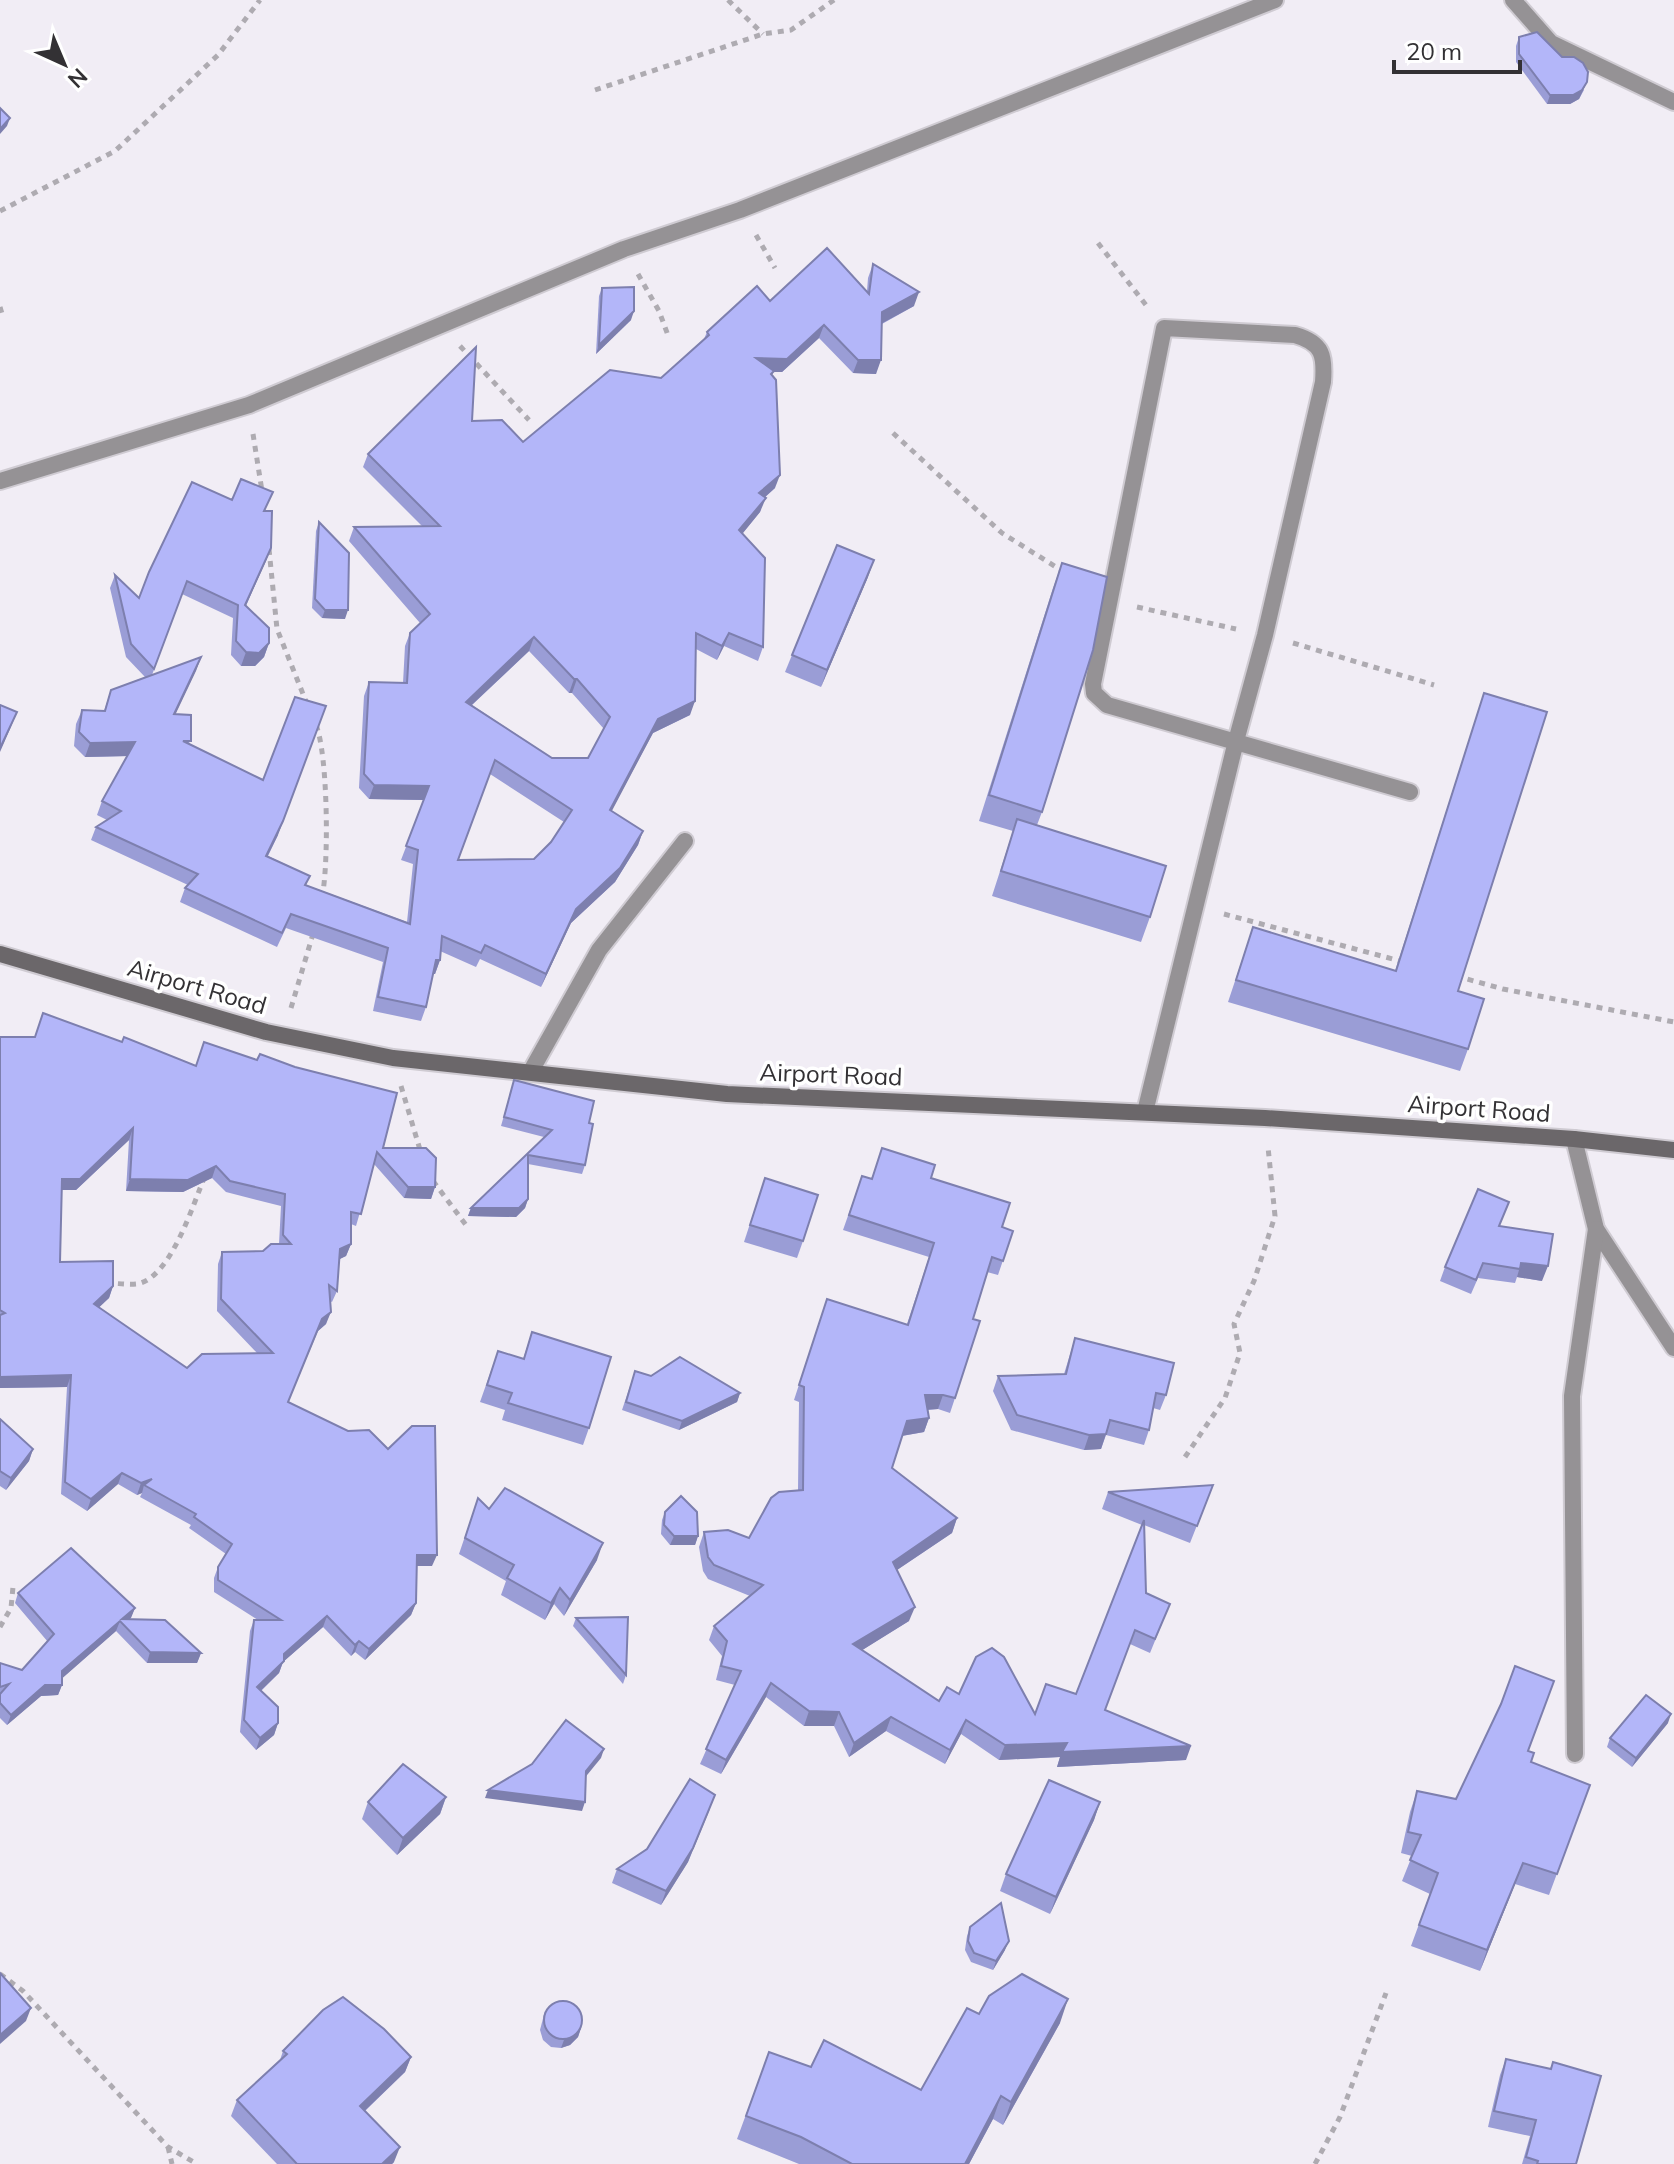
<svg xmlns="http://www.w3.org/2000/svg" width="1674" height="2164" viewBox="0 0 1674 2164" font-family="Mulish,sans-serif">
	<rect width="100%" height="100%" fill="#f1edf5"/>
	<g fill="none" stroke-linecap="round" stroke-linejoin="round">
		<g stroke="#cfcbd2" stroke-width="20">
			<polyline id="lane" points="1513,0 1551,43 1674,102"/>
		</g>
		<g stroke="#cfcbd2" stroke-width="20">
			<g id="street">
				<polyline points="0,481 249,405 624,249 740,210 1275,0"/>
				<polyline points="531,1071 599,950 685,841"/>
				<path d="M1145,1112L1236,741L1265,635L1323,382C1325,356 1323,343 1295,335L1164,328L1093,684L1094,693L1107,705L1410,792"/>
				<polyline points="1574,1139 1596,1229 1674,1348"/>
				<polyline points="1575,1754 1572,1396 1596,1229"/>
			</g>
		</g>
		<g stroke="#cfcbd2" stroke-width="20">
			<polyline id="secondary" points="0,954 266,1032 393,1058 727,1094 1265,1118 1574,1139 1674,1150"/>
		</g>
		<g stroke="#aeabb1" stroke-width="5" stroke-dasharray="6 6" stroke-linecap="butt">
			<polyline points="728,0 763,34"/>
			<polyline points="595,90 763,34 791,30 834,0"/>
			<polyline points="0,211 115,151 218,55 260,0"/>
			<polyline points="756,235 775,268"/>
			<polyline points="1098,243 1146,305"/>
			<polyline points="638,274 659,311 669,338"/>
			<polyline points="0,307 3,317"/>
			<polyline points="460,346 529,420"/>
			<polyline points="893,433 1002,533 1064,572"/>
			<polyline points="253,434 262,491"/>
			<polyline points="269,549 277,629 307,704"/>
			<polyline points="1137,607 1236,629"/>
			<polyline points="1293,643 1434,685"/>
			<path d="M316,725C328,754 329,865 322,897"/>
			<polyline points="1224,914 1404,962"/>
			<polyline points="1456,976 1503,989 1674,1022"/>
			<polyline points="291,1008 313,934"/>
			<polyline points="401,1086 421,1153"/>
			<polyline points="433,1181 466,1225"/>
			<path d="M106,1283C116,1283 127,1285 137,1284C171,1278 193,1204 205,1176"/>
			<polyline points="1185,1457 1225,1398 1240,1353 1234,1324 1254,1281 1275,1216 1268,1147"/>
			<polyline points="0,1627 11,1608 13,1587"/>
			<polyline points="0,1974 23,1991 168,2147 197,2164"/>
			<polyline points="168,2147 172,2164"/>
			<polyline points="1315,2164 1340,2117 1386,1993"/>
		</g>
		<use href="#lane" stroke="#959295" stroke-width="16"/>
		<use href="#street" stroke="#959295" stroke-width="16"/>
		<use href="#secondary" stroke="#6b676a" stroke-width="16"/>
	</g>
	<g fill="#9a9dd6" fill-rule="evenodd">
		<polygon points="1519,37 1584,90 1579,99 1570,104 1547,104 1516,62 1516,46"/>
		<path d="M873,264L914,306L882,324L876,374L853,373L819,338L782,372H773L772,375L775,488L764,498L760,512L742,534L763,647L758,661L724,646L717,660L696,649L690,715L653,733L611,811L643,831L638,845L615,882L571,923L541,987L480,959L476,967L440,951V960L435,974H433L426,1007L421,1021L373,1011L383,962L286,928L277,947L180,902L185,888L188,885L91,840L96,827L107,820L97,815L102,801L127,756L85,757L74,746L76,724L82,710L104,711L111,690L145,677L126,657L110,588L115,575L139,598L232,500L265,511L271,548L246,606L269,643L264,657L255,666H241L231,655L233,618L182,594L152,675L201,657L175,714L190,744L278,835L268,856L310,876L306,885L407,922L413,864L401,860L424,800L369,799L359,788L364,696L369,682L403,683L405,646L410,633L420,623L349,541L354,527L422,526L363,467L368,454L472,421L523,442L661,378L704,339L707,332L770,301L867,291L868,278ZM529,651L569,693H572L604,729L588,758H552L472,705ZM490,774L564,822L551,842L534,859L458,860Z"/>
		<polygon points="602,288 631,320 596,354 599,296"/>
		<polygon points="319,522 345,619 322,618 312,608 316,531"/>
		<polygon points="1062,563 1042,812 1037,825 1150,917 1141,942 992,896 1013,831 979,821 1053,588"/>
		<polygon points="868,577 821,687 785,672 792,655"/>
		<polygon points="1484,693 1458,991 1468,1049 1460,1071 1228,1002 1253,927 1395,971"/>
		<path d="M0,1037L383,1148L435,1187L431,1199L404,1198L374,1164L356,1226L351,1224V1244L346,1256L339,1259L337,1291L332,1302L330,1301L326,1324L318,1331L288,1402L432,1566H416V1603L411,1615L365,1660L355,1652L351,1656L323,1627L283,1662L279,1673L261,1691L278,1723L274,1735L256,1750L240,1732L250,1631L254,1620H258L214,1592V1578L218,1567L226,1554L189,1528L191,1525L140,1497L142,1493L137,1495L118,1484L87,1511L61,1494L67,1387L0,1388ZM129,1140L126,1191L183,1192L212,1178L226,1192L281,1206L279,1244L263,1251L222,1252L218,1264L217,1311L257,1353L187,1368L99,1307L109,1298L113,1286L60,1262L61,1190H76Z"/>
		<polygon points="514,1080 589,1123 585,1165 582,1174 528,1164 528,1199 525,1208 516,1217 468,1216 471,1208 544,1137 501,1126"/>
		<polygon points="862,1176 871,1179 931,1178 1002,1227 1013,1231 998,1275 987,1272 973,1319 955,1398 950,1413 938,1409 928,1410 929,1418 924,1432 902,1436 892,1468 957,1518 952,1533 897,1570 909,1621 862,1650 939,1701 959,1694 1035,1714 1076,1694 1142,1525 1102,1509 1108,1492 1213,1485 1190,1543 1144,1525 1146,1593 1170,1604 1150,1653 1130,1644 1105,1710 1186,1760 1057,1767 1060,1757 999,1760 961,1734 945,1764 886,1731 849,1757 834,1726 804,1726 766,1697 721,1774 700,1764 735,1685 716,1680 722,1656 709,1640 714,1626 750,1596 708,1579 703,1571 699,1547 704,1532 749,1538 798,1490 799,1402 794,1400 822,1314 907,1324 929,1257 843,1230"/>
		<polygon points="765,1178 803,1241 797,1258 744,1242"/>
		<polygon points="1500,1226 1542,1281 1517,1277 1515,1283 1478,1278 1471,1294 1440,1281 1445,1267"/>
		<polygon points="532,1332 589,1428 583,1445 502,1420 505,1410 480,1402 498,1351 523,1359"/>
		<polygon points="1075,1338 1166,1395 1160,1410 1153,1408 1149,1430 1144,1445 1106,1435 1101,1449 1084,1450 1011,1430 993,1391 998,1376 1064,1374"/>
		<polygon points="635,1371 651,1376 740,1393 737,1402 679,1430 622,1410"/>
		<polygon points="0,1419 33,1449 29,1461 6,1490 0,1486"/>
		<polygon points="478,1498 489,1509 597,1560 564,1616 554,1604 545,1620 501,1595 506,1581 459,1554"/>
		<polygon points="665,1512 698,1536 695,1545 670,1545 661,1534 662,1520"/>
		<polygon points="18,1593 135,1608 130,1619 201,1653 197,1663 147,1663 116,1631 62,1678 62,1685 58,1695 41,1696 7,1725 0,1718 0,1663 22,1670 48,1642 15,1603"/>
		<polygon points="576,1618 626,1675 623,1684 573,1626"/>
		<polygon points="1668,1723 1632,1767 1607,1747 1610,1738"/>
		<polygon points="1528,1751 1531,1762 1590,1785 1549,1895 1515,1884 1480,1971 1411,1946 1430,1894 1402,1881 1412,1856 1401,1853 1410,1812 1417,1791 1456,1799"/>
		<polygon points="446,1797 440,1814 397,1855 362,1819 368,1802"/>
		<polygon points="1100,1802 1094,1820 1050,1914 1000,1891 1006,1874"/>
		<polygon points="710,1809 688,1862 661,1905 612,1883 617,1869"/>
		<polygon points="970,1927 1005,1950 993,1970 971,1962 965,1950 967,1936"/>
		<polygon points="545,2011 581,2028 578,2037 570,2045 561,2048 551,2047 543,2040 540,2030"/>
		<polygon points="979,2014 1060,2023 1003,2125 993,2119 969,2164 799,2164 737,2139 769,2052 811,2067 921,2090"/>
		<polygon points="283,2051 411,2057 405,2072 365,2111 394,2162 392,2164 277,2164 231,2116 237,2100 280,2060"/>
		<polygon points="1506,2059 1576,2164 1522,2164 1530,2136 1488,2127 1500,2075"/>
	</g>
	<g fill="#7d7fae">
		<polygon points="1587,82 1579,99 1570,104 1547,104 1550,95"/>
		<polygon points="10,118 7,126 0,134 0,129"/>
		<polygon points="919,292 914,306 877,326 882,312"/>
		<polygon points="634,311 631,320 596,354 599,345"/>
		<polygon points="824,325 819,338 782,372 773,372 769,385 756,358"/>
		<polygon points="858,360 881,360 876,374 853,373"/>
		<polygon points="780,475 775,488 754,507 759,493"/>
		<polygon points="766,498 760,512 734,544 739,530"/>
		<polygon points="271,548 266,561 240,618 245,605"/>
		<polygon points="874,560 868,577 821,687 827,670"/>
		<polygon points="325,610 348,610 345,619 322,618"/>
		<polygon points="729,633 724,646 717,660 722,646"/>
		<polygon points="534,637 529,651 461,715 466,702"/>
		<polygon points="269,643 264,657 255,666 241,666 246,652"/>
		<polygon points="201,657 196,671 169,728 174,714"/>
		<polygon points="574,679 577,679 572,693 569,693"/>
		<polygon points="695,701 690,715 653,733 605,824 610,810 658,719"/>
		<polygon points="326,706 278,835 261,869"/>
		<polygon points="17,712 10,729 0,752 0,748"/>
		<polygon points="135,742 130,756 85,757 90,743"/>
		<polygon points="374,785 429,786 424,800 369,799"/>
		<polygon points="643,831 638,845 615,882 571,923 541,987 546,974 576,909"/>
		<polygon points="436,960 440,960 435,974 431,974"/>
		<polygon points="133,1128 129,1140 76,1190 57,1190 62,1179"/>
		<polygon points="216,1166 212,1178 183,1192 126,1191 130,1179"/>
		<polygon points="408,1187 435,1187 431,1199 404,1198"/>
		<polygon points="528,1199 525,1208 516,1217 468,1216 471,1208"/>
		<polygon points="351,1244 346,1256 336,1261 340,1249"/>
		<polygon points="1521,1263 1548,1266 1542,1281 1517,1277"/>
		<polygon points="113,1286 109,1298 90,1316 94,1304"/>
		<polygon points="331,1312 326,1324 318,1331 322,1319"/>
		<polygon points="71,1375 67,1387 0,1388 0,1377"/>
		<polygon points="740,1393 737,1402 679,1430 682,1421"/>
		<polygon points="925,1395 943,1395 938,1409 920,1410"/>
		<polygon points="929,1418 924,1432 901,1436 907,1421"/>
		<polygon points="1106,1434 1101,1449 1084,1450 1089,1435"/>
		<polygon points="33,1449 29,1461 6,1490 11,1478"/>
		<polygon points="122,1473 118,1484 87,1511 91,1499"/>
		<polygon points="152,1479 144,1485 142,1493 137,1495 141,1483"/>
		<polygon points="957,1518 952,1533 888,1576 893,1562"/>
		<polygon points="674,1536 698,1536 695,1545 670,1545"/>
		<polygon points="603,1543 597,1560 564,1616 570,1600"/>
		<polygon points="417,1555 437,1555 432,1566 412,1566"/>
		<polygon points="560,1588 554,1604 545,1620 551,1603"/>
		<polygon points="416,1603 411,1615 365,1660 369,1649"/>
		<polygon points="915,1607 909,1621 848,1659 853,1644"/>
		<polygon points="135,1608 131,1618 124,1624 122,1619"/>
		<polygon points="327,1616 323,1627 283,1662 279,1673 252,1699 257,1687 284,1654"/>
		<polygon points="120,1621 116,1631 58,1682 62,1671"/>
		<polygon points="359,1641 355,1652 351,1656 355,1645"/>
		<polygon points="150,1652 201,1653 197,1663 147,1663"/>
		<polygon points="771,1683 766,1697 721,1774 726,1760"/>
		<polygon points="45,1685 62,1685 58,1695 41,1696 7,1725 11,1715"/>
		<polygon points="809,1711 839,1712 834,1726 804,1726"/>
		<polygon points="1671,1714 1668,1723 1632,1767 1636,1758"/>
		<polygon points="891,1717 886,1731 849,1757 854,1743"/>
		<polygon points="966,1720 961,1734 945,1764 950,1750"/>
		<polygon points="278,1723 274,1735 256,1750 260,1738"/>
		<polygon points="1067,1743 1191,1746 1186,1760 1057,1767 1060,1757 999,1760 1005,1745"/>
		<polygon points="604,1749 601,1758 583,1780 586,1771"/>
		<polygon points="488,1790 585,1802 582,1811 485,1798"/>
		<polygon points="715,1795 688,1862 661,1905 666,1891"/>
		<polygon points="446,1797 440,1814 397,1855 403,1838"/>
		<polygon points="1100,1802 1094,1820 1050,1914 1056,1897"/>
		<polygon points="1523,1863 1515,1884 1480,1971 1487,1950"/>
		<polygon points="1009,1941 1005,1950 993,1970 996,1961"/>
		<polygon points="1068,1999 1060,2023 1003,2125 1011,2102"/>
		<polygon points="31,2008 26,2021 0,2044 0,2035"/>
		<polygon points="581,2028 578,2037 570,2045 561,2048 564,2040"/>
		<polygon points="411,2057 405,2072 354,2121 360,2106"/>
		<polygon points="1001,2096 993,2119 969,2164 965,2164"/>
		<polygon points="400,2147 394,2162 392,2164 382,2164"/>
	</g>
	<g fill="#b3b6f9" stroke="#7d7fae" stroke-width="2" fill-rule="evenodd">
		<polygon points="1537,32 1562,57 1574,57 1583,63 1588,72 1587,82 1582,90 1573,95 1550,95 1519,54 1519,37"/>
		<polygon points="0,108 10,118 0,129"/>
		<path d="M827,248L869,294L873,264L919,292L882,312L881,360H858L824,325L787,359L756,358L774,371L771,374L776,380L780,475L759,493L766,498L739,530L765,558L763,647L729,633L722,646L696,633L695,701L658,719L610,810L643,831L620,868L576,909L546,974L485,945L481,953L442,936L440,960H436L426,1007L378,997L388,948L291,914L282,933L185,888L198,874L96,827L121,811L102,801L135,742L90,743L79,732L82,710L105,711L111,690L201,657L174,714L191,715V741H183L263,780L295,697L326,706L283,821L266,856L310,876L305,885L410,924L418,850L406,846L429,786L374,785L364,774L369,682L407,683L410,633L430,614L354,527L440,526L368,454L476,347L472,421L502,420L523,442L610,370L661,378L709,335L707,332L757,286L770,301ZM534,637L574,679H577L610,717L588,758H552L466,702ZM495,760L572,810L551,842L534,859L458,860Z"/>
		<polygon points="634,287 634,311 599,345 602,288"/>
		<polygon points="241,479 273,492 264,511 272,511 271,548 245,605 269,628 269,643 259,653 246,652 236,641 238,605 187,581 154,669 131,644 115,575 139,598 149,572 192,482 232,500"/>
		<polygon points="319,522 349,553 348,610 325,610 315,599"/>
		<polygon points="837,545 874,560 827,670 792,655"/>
		<polygon points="1062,563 1107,577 1093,650 1042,812 989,795"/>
		<polygon points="1484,693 1547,712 1458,991 1484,999 1468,1049 1236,980 1253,927 1396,971"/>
		<polygon points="0,705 17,712 0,748"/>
		<polygon points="1017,819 1166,866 1150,917 1001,871"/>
		<path d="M43,1013L122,1042L124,1037L196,1066L204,1042L257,1060L260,1054L295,1067L397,1093L383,1148H426L436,1158L435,1187H408L377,1152L361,1214L351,1212V1244L340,1249L337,1291L329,1285L331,1312L322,1319L288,1402L348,1431L369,1430L388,1449L412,1426H435L437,1555H417L416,1603L369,1649L359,1641L355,1645L327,1616L284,1654V1661L257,1687L278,1707V1723L260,1738L244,1720L254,1620H281L218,1580V1567L232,1544L194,1517L196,1514L144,1485L152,1479L141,1483L122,1473L91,1499L65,1482L71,1375L0,1377V1315L5,1313L0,1310V1037H35ZM133,1128L130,1179L188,1180L216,1166L230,1181L285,1194L283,1235L291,1244H271L263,1251L222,1252L221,1299L273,1353L202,1354L187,1368L94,1304L113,1286V1261L60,1262L62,1179H80Z"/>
		<polygon points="514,1080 594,1101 589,1123 593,1124 585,1165 528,1155 528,1199 519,1208 471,1208 552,1130 504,1117"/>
		<polygon points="882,1148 935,1165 931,1178 1010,1203 1002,1227 1013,1231 1003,1261 992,1257 973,1319 980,1321 955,1398 943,1395 925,1395 929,1418 907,1421 892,1468 957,1518 893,1562 915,1607 853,1644 939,1701 947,1687 959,1694 976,1657 992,1648 1004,1657 1035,1714 1046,1684 1076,1694 1144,1520 1146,1593 1170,1604 1155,1639 1135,1630 1105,1710 1191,1746 1062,1752 1067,1743 1005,1745 966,1720 950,1750 891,1717 854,1743 839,1712 809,1711 771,1683 726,1760 706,1749 741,1671 721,1666 727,1641 714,1626 763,1585 714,1565 708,1557 704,1532 728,1530 749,1538 771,1498 779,1492 803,1490 804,1387 799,1385 827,1299 908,1325 934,1243 849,1215 862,1176 872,1179"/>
		<polygon points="765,1178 818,1195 803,1241 750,1225"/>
		<polygon points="1478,1189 1509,1202 1499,1226 1553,1234 1548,1266 1521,1263 1520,1269 1483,1263 1476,1280 1445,1267"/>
		<polygon points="532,1332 611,1357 589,1428 508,1403 512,1393 487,1385 498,1351 524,1359"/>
		<polygon points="1075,1338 1174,1363 1166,1395 1156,1393 1149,1430 1110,1420 1106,1434 1089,1435 1017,1415 998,1376 1066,1374"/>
		<polygon points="680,1357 740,1393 682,1421 626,1402 635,1371 651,1376"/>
		<polygon points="0,1419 33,1449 11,1478 0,1471"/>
		<polygon points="1213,1485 1197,1526 1108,1492"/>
		<polygon points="505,1488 603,1543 570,1600 560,1588 551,1603 507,1578 514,1565 465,1538 478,1498 489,1509"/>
		<polygon points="681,1496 697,1512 698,1536 674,1536 664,1525 665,1512"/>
		<polygon points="71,1548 135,1608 122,1619 165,1620 201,1653 150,1652 120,1621 62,1671 62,1685 45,1685 11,1715 0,1703 0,1694 9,1684 0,1687 0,1663 22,1670 54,1634 18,1593"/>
		<polygon points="628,1617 626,1675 576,1618"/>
		<polygon points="1515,1666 1554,1681 1528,1751 1534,1753 1531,1762 1590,1785 1557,1874 1523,1863 1487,1950 1419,1925 1438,1873 1410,1860 1421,1835 1408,1832 1417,1791 1456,1799 1501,1704"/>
		<polygon points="1646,1695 1671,1714 1636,1758 1610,1738"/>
		<polygon points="566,1720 604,1749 586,1771 585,1802 488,1790 532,1764"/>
		<polygon points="403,1764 446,1797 403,1838 368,1802"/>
		<polygon points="690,1779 715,1795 693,1848 666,1891 617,1869 647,1849"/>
		<polygon points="1049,1780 1100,1802 1056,1897 1006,1874"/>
		<polygon points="1001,1903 1009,1941 996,1961 974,1953 968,1941 970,1927"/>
		<polygon points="0,1973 31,2008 0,2035"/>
		<polygon points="1022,1974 1068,1999 1011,2102 1001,2096 965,2164 852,2164 801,2137 746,2116 769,2052 811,2067 824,2040 921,2090 967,2008 979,2014 989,1996"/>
		<polygon points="343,1997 384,2029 411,2057 360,2106 400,2147 382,2164 297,2164 237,2100 287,2054 283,2051 323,2010"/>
		<circle cx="563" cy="2020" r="19"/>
		<polygon points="1506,2059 1551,2069 1553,2062 1601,2076 1576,2164 1537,2164 1538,2161 1526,2157 1536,2120 1494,2111"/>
	</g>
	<g text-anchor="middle" stroke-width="7" stroke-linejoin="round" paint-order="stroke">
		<g font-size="24" fill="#333134" stroke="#fff">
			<text transform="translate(197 987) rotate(16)" y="8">Airport Road</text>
			<text transform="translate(831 1075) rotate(2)" y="8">Airport Road</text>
			<text transform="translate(1479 1109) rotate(4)" y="8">Airport Road</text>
		</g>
	</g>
	<g transform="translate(64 64) rotate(136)" stroke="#ffffff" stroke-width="6" paint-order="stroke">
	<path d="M0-6L14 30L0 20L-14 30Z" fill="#333134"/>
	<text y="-12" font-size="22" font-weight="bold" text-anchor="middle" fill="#333134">N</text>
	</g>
	<path d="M1394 60v12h126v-12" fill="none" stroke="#333134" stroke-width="4"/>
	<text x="1406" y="60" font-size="24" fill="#333134" stroke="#ffffff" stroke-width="6" paint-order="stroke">20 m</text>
</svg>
